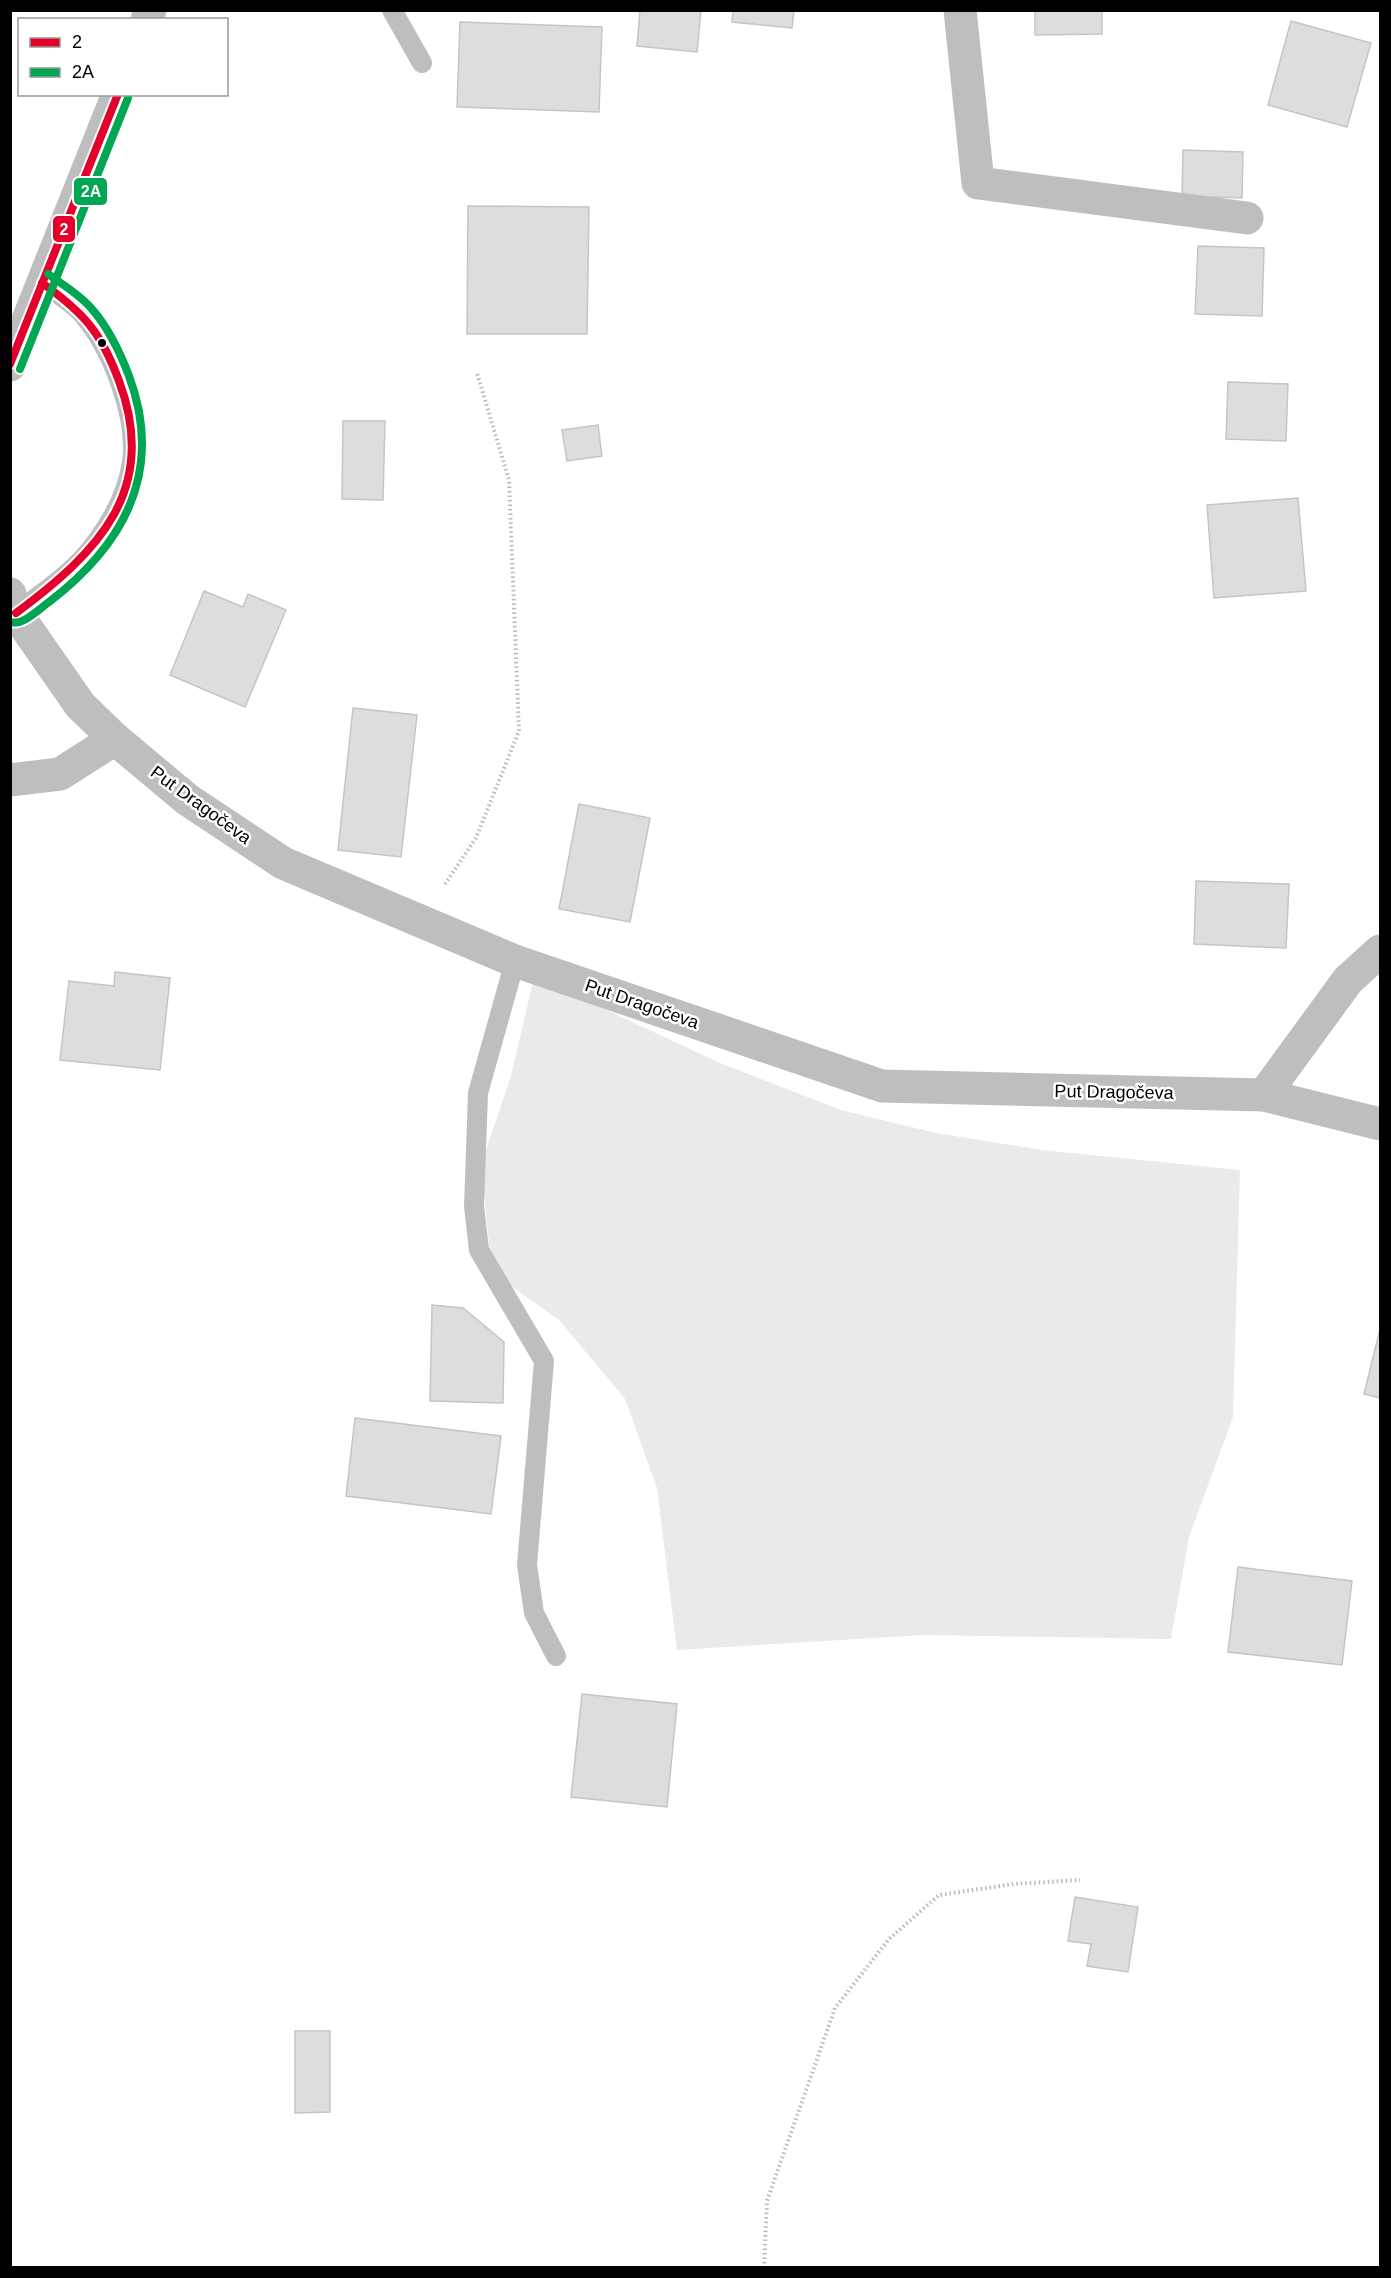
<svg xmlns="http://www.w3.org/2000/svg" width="1391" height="2278" viewBox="0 0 1391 2278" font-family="Helvetica,sans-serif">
	<rect width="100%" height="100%" fill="#fff"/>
	<polygon fill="#eaeaea" points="533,982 555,986 720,1063 841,1110 936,1133 1042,1150 1240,1170 1233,1417 1189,1537 1171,1639 924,1635 677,1650 657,1488 625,1399 559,1320 511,1286 490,1253 481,1165 511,1076"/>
	<g fill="#ddd" stroke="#c5c5c5" stroke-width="1.5">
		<polygon points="640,10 701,10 697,52 637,46"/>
		<polygon points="733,10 794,10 792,28 732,22"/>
		<polygon points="1035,10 1102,10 1102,34 1035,35"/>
		<polygon points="1291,21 1371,43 1347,127 1268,105"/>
		<polygon points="460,22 602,27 599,112 457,107"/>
		<polygon points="1183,150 1243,152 1242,198 1182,196"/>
		<polygon points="468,206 589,207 587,334 467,334"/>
		<polygon points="1198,246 1264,248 1262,316 1195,314"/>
		<polygon points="1228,382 1288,384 1286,441 1226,439"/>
		<polygon points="343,421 385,421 383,500 342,499"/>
		<polygon points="598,425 602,456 567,461 562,430"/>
		<polygon points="1298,498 1306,591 1214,598 1207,505"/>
		<polygon points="204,591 243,607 248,594 286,610 245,707 170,675"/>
		<polygon points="353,708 417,715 401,857 338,850"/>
		<polygon points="579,804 650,818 630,922 559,909"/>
		<polygon points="1196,881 1289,884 1286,948 1194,944"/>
		<polygon points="115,972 170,978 160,1070 60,1060 69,981 114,986"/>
		<polygon points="432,1305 463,1308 504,1342 503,1403 430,1401"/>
		<polygon points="1380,1329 1380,1398 1364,1394"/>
		<polygon points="355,1418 501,1436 491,1514 346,1496"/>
		<polygon points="1238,1567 1352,1581 1342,1665 1228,1652"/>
		<polygon points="582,1694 677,1704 667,1807 571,1797"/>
		<polygon points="1075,1897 1138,1907 1128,1972 1087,1966 1091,1944 1068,1941"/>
		<polygon points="295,2031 330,2031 330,2112 295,2113"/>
	</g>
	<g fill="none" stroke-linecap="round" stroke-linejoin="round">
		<g stroke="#b8b8b8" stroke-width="4" stroke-dasharray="1.5 3" stroke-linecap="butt">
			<polyline points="445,884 476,838 519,731 509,480 477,373"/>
			<polyline points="764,2268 767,2201 835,2008 889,1939 939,1895 1014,1884 1080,1880"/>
		</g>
		<g stroke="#bebebe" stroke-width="20">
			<polyline points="392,10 422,63"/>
			<path d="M16,613C44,592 76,571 97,541C114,518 128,490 132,462C138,419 114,355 88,321C77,305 57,294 42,283"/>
			<polyline points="515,961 478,1093 474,1206 479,1250 544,1361 527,1565 534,1613 556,1656"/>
		</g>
		<g stroke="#bebebe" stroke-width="33">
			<polyline points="960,10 978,183 1247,218"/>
			<polyline points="147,20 150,10"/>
			<polyline points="10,365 118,94"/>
			<polyline points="10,594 16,613 80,705 115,739 188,800 283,863 515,961 882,1086 1264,1095 1380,1124"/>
			<polyline points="10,780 60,774 115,739"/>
			<polyline points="1264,1095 1348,980 1380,951"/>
		</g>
		<g stroke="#fff" stroke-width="12">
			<g id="bus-1">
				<polyline points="10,364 118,94"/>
				<path d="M16,613C98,552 160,490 119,381C101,332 84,313 42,283"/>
			</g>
		</g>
		<g stroke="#fff" stroke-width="12">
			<g id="bus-2">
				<polyline points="20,369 128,98"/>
				<path d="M10,622C23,626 39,609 49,602C125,544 164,470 129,376C120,352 108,327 91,308C79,294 63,285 48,274"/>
			</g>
		</g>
		<use href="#bus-1" stroke="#e4002b" stroke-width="8"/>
		<use href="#bus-2" stroke="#00a651" stroke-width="8"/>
	</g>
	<circle fill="#000" stroke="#fff" stroke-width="2" cx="102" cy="343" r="5"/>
	<g text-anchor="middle" stroke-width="5" stroke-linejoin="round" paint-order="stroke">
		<g font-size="18" fill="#000" stroke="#fff">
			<text transform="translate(201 805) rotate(36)" y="6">Put Dragočeva</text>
			<text transform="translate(642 1004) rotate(19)" y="6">Put Dragočeva</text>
			<text transform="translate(1114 1092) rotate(1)" y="6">Put Dragočeva</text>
		</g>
	</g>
	<g stroke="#fff" stroke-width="2">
		<rect x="73" y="177" width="35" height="29" rx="6" fill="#00a651"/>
		<rect x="52" y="215" width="24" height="28" rx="6" fill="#e4002b"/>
	</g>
	<g font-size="16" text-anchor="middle" font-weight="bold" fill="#fff">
		<text x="91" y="197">2A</text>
		<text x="64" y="235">2</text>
	</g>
	<rect width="1391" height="2278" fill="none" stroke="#000000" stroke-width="24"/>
	<rect x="18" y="18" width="210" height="78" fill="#ffffff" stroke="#999999" stroke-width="1.5"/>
	<rect x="30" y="38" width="30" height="9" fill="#e4002b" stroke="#999999" stroke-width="1.5"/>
	<text x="72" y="48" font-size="18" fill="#000000">2</text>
	<rect x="30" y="68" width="30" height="9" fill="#00a651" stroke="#999999" stroke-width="1.5"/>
	<text x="72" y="78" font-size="18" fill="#000000">2A</text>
</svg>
